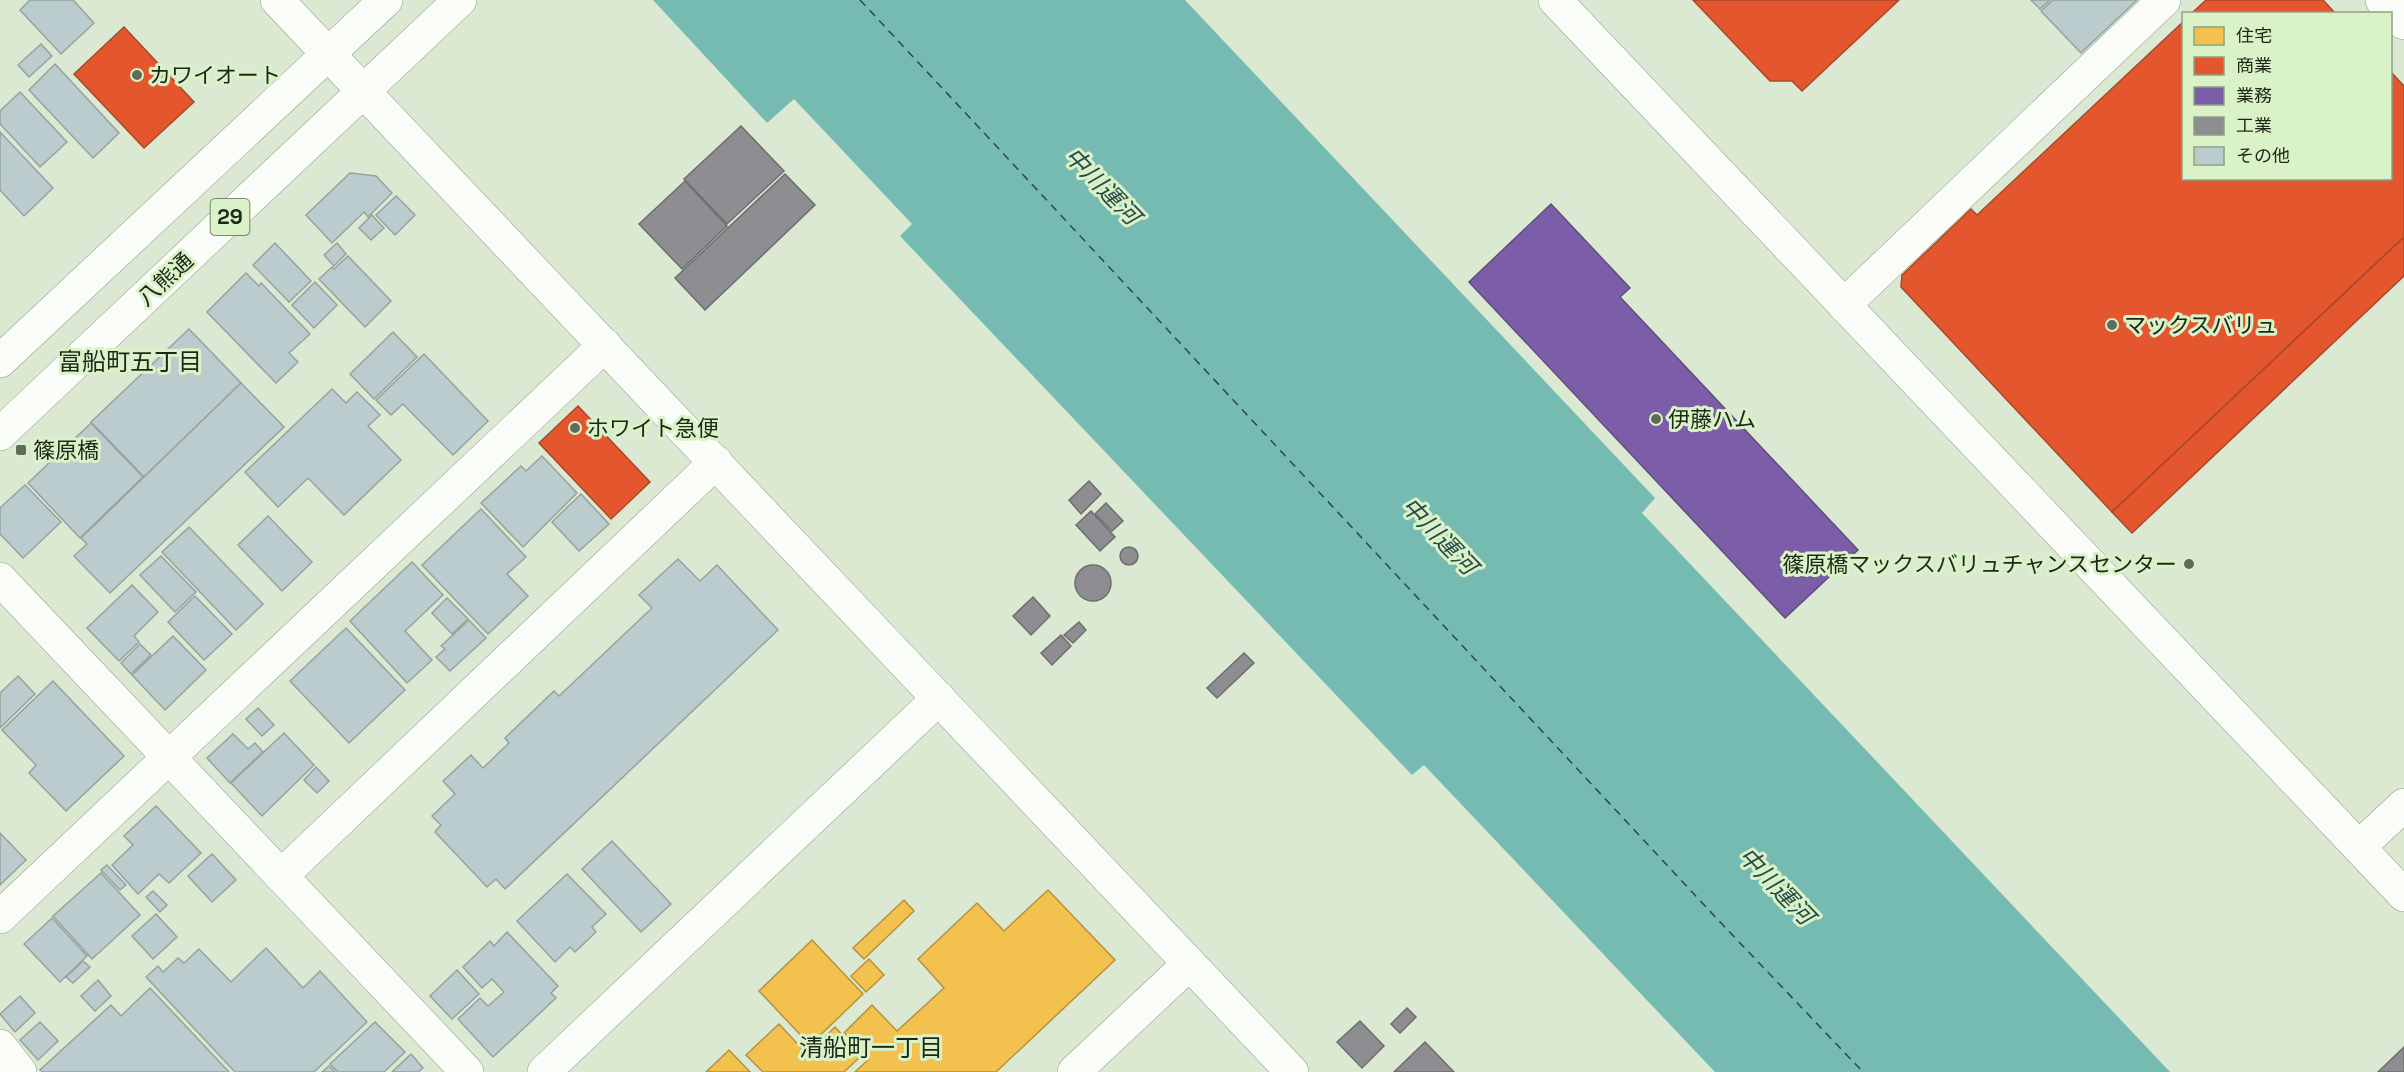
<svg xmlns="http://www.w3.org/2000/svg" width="2404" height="1072" viewBox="0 0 2404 1072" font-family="'Space Grotesk','Noto Sans JP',sans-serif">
	<rect width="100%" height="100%" fill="#dbe8d2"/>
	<polygon fill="#75bbb2" points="653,0 1185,0 1655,498 1642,513 2170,1072 1715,1072 1424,765 1412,775 900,236 912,224 794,99 767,123"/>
	<g fill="#f2c14e" stroke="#b3933e" stroke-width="1.5">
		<polygon points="1048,890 1115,960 996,1072 855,1072 869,1059 844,1033 872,1005 897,1031 944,988 918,959 977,903 1004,931"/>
		<polygon points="904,900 914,911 864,959 853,948"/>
		<polygon points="812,940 863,994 810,1045 759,991"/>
		<polygon points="869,959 884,975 866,992 851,976"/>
		<polygon points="779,1024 807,1054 835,1027 861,1056 844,1072 763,1072 746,1055"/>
		<polygon points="729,1050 750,1072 706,1072"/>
	</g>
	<g fill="#e4572e" stroke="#a94927" stroke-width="1.5">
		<polygon points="1693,0 1899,0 1802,91 1792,81 1770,81"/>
		<polygon points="2206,0 2323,0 2336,14 2191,14"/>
		<polygon points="2184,21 2184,178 2390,178 2390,71 2404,86 2404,237 2112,512 1901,287 1902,275 1971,209 1977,215"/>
		<polygon points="124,27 194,102 144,148 74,74"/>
		<polygon points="2404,237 2404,276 2132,533 2112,512"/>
		<polygon points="578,406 650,482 611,519 539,443"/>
	</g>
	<polygon fill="#7b5ea7" stroke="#5f4e7c" stroke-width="1.5" points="1551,204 1630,288 1620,297 1858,550 1785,618 1469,282"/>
	<g fill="#8d8d92" stroke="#6c6f6d" stroke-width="1.5">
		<polygon points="741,126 784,171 727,224 684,179"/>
		<polygon points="785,174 815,205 705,310 675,278"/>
		<polygon points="685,181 727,226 682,269 639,224"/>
		<polygon points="1089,481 1101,494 1081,514 1069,500"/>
		<polygon points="1106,503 1123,521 1112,531 1095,514"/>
		<polygon points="1091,511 1115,537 1100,551 1076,525"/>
		<circle cx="1129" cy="556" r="9"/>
		<circle cx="1093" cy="583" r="18"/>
		<polygon points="1033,597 1050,616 1031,635 1013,616"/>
		<polygon points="1079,622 1086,630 1073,643 1064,635"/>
		<polygon points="1061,635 1071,646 1052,665 1041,653"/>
		<polygon points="1244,653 1254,663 1217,698 1207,688"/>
		<polygon points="1407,1008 1416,1017 1400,1033 1391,1024"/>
		<polygon points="1360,1021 1384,1046 1362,1068 1337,1042"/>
		<polygon points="1425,1042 1454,1072 1394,1072"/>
		<polygon points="2404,1047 2404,1072 2378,1072"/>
	</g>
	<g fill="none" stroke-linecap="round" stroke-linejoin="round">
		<polyline stroke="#2b4948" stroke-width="1.5" stroke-dasharray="8 6" stroke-linecap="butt" points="860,0 1721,923 1863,1072"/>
	</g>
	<g fill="#bbcccf" stroke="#97a29e" stroke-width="1.5">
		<polygon points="30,0 73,0 94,23 61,54 20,10"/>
		<polygon points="2031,0 2050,0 2040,9"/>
		<polygon points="2053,0 2137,0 2081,53 2041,11"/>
		<polygon points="41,44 52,56 29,77 18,65"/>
		<polygon points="55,64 119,133 93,158 29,90"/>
		<polygon points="20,92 67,142 40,167 0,124 0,111"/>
		<polygon points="0,132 53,188 24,216 0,190"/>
		<polygon points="350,173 376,176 392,193 368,217 364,212 332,243 306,215"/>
		<polygon points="396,196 415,215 395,235 376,215"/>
		<polygon points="372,215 384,228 371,240 359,228"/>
		<polygon points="275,243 311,281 289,302 253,265"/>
		<polygon points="337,243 346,254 334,266 324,255"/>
		<polygon points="348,256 391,301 365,327 319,279 332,267 334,269"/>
		<polygon points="246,273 259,286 261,283 310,334 289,353 298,362 276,383 207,312"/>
		<polygon points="315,282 337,305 314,328 292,305"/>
		<polygon points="189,329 241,383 144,477 91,422"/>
		<polygon points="393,332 417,357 374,399 350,374"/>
		<polygon points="424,354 488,421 453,455 403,404 391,415 376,400"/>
		<polygon points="241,383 284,427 110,593 74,556 87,544 81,538"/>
		<polygon points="332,389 346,403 357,392 380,415 368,426 401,460 344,515 308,478 278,507 245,472"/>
		<polygon points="91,423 143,477 80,538 28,483"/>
		<polygon points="542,456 577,493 523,547 481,503 521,466 526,471"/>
		<polygon points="25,485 61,522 23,558 0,534 0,508"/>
		<polygon points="581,494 609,524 579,551 552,522"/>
		<polygon points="481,509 526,557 507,574 528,596 488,634 422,565"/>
		<polygon points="268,516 312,562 282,591 238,545"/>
		<polygon points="189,527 263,604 236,630 162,552"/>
		<polygon points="161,556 196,592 175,612 140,575"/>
		<polygon points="678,559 700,581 717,565 778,630 505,889 496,879 487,887 435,832 441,825 432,816 455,794 443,781 471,755 483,768 509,743 505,738 554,691 559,696 652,608 639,595"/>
		<polygon points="412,562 443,595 405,631 432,660 407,683 350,621"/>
		<polygon points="132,585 158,612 134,636 139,642 119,661 87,628"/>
		<polygon points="195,596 232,634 204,660 168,622"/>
		<polygon points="447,598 468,619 452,634 432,613"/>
		<polygon points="469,620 486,638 450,671 436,657 445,649 441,646"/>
		<polygon points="346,628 405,690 349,743 290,681"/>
		<polygon points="173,636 206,670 165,710 132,675"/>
		<polygon points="140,644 151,655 131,674 121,663"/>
		<polygon points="18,676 35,694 0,728 0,693"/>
		<polygon points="53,681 124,756 66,811 29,773 36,765 2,730"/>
		<polygon points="258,708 274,725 262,736 246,719"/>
		<polygon points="284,733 314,765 262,816 231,783"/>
		<polygon points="233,734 248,749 255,743 263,752 230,783 207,758"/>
		<polygon points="316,767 329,781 317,793 304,780"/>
		<polygon points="156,806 201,853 169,883 159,874 138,894 112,865 133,845 124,836"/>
		<polygon points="0,833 26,860 0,885"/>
		<polygon points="612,841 671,904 641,932 582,869"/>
		<polygon points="212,854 236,880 212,902 188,876"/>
		<polygon points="107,865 126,885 120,890 101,870"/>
		<polygon points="101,873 140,915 92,959 53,916"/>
		<polygon points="567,874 606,914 592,927 596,932 575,952 570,947 555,962 517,921"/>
		<polygon points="153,891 167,905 160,912 146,897"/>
		<polygon points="156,914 177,937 153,959 132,936"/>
		<polygon points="52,918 87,956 60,982 24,944"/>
		<polygon points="507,932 558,986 551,993 556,998 493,1057 458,1019 480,998 488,1006 504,992 492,979 482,988 463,967 490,941 494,946"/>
		<polygon points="266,948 303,988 320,971 367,1022 314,1072 235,1072 146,977 158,966 163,972 178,958 184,963 199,949 231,982"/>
		<polygon points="83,961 90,967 73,983 66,977"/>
		<polygon points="457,970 479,994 452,1019 430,996"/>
		<polygon points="98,980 111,996 95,1011 81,996"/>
		<polygon points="150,988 229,1072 43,1072 40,1070 111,1005 121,1016"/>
		<polygon points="20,996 35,1013 15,1032 0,1014"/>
		<polygon points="40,1022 58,1041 38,1060 20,1040"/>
		<polygon points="375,1022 405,1052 384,1072 338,1072 330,1064"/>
		<polygon points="411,1054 423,1068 418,1072 392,1072"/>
		<polygon points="329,1066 335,1072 322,1072"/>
	</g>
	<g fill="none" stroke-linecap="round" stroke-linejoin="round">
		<g stroke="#929c8c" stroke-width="34">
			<g id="street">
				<polyline points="2382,0 2404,23"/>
				<polyline points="1844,305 2164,0"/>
				<polyline points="0,579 467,1072"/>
				<polyline points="2359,847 2404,805"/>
				<polyline points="281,876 716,462"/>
				<polyline points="0,917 605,345"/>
				<polyline points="0,1046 20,1072"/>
				<polyline points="544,1072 939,698"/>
				<polyline points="1074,1072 1189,964"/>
			</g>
		</g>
		<g stroke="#929c8c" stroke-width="34">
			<g id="secondary">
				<polyline points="277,0 1292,1072"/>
				<polyline points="1555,0 2404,895"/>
			</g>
		</g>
		<g stroke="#929c8c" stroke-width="34">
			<g id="primary">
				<polyline points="0,361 386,0"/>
				<polyline points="0,434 460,0"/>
			</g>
		</g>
		<use href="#street" stroke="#fafcf8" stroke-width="33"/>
		<use href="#secondary" stroke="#fafcf8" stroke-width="33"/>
		<use href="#primary" stroke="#fafcf8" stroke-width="33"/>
	</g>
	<g fill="#616b59" stroke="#d9f2c8" stroke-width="2">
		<circle cx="137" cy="75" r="6"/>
		<circle cx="2112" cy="325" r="6"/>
		<circle cx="1656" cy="419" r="6"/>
		<circle cx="575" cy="428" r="6"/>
		<rect x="15" y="444" width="12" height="12" rx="3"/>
		<circle cx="2189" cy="564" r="6"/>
	</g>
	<g text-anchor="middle" stroke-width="6" stroke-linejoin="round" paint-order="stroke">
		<rect fill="#d9f2c8" stroke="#57654d" stroke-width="1.5" x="210.5" y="199" width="39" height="36" rx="4.5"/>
		<g font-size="21" font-weight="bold" fill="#1f2818">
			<text x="230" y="224">29</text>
		</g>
		<g font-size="22" fill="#1f2818" stroke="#d9f2c8" text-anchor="start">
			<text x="149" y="83">カワイオート</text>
			<text x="2124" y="333">マックスバリュ</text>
			<text x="1668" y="427">伊藤ハム</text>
			<text x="587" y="436">ホワイト急便</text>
			<text x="33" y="458">篠原橋</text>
			<text x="2177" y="572" text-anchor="end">篠原橋マックスバリュチャンスセンター</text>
		</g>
		<g font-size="22" fill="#1f2818" stroke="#d9f2c8">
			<text transform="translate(165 279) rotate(-43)" y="8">八熊通</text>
		</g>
		<g font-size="24" font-style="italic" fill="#2b4948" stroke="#d9f2c8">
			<text transform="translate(1102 186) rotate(46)" y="8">中川運河</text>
			<text transform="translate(1439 536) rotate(46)" y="8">中川運河</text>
			<text transform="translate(1776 886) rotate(46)" y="8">中川運河</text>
		</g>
		<g font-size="24" fill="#1f2818" stroke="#d9f2c8">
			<text x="130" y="370">富船町五丁目</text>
			<text x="871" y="1056">清船町一丁目</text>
		</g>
	</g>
	<rect x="2182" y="12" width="210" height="168" fill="#d9f2c8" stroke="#8fa182" stroke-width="1.5"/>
	<rect x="2194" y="27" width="30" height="18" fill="#f2c14e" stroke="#8fa182" stroke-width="1.5"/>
	<text x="2236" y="42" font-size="18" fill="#1f2818">住宅</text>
	<rect x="2194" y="57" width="30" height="18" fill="#e4572e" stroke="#8fa182" stroke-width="1.5"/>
	<text x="2236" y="72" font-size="18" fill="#1f2818">商業</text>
	<rect x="2194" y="87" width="30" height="18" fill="#7b5ea7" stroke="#8fa182" stroke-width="1.5"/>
	<text x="2236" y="102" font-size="18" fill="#1f2818">業務</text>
	<rect x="2194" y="117" width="30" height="18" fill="#8d8d92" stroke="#8fa182" stroke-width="1.5"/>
	<text x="2236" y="132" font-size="18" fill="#1f2818">工業</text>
	<rect x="2194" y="147" width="30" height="18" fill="#bbcccf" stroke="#8fa182" stroke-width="1.5"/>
	<text x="2236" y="162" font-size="18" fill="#1f2818">その他</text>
</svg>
